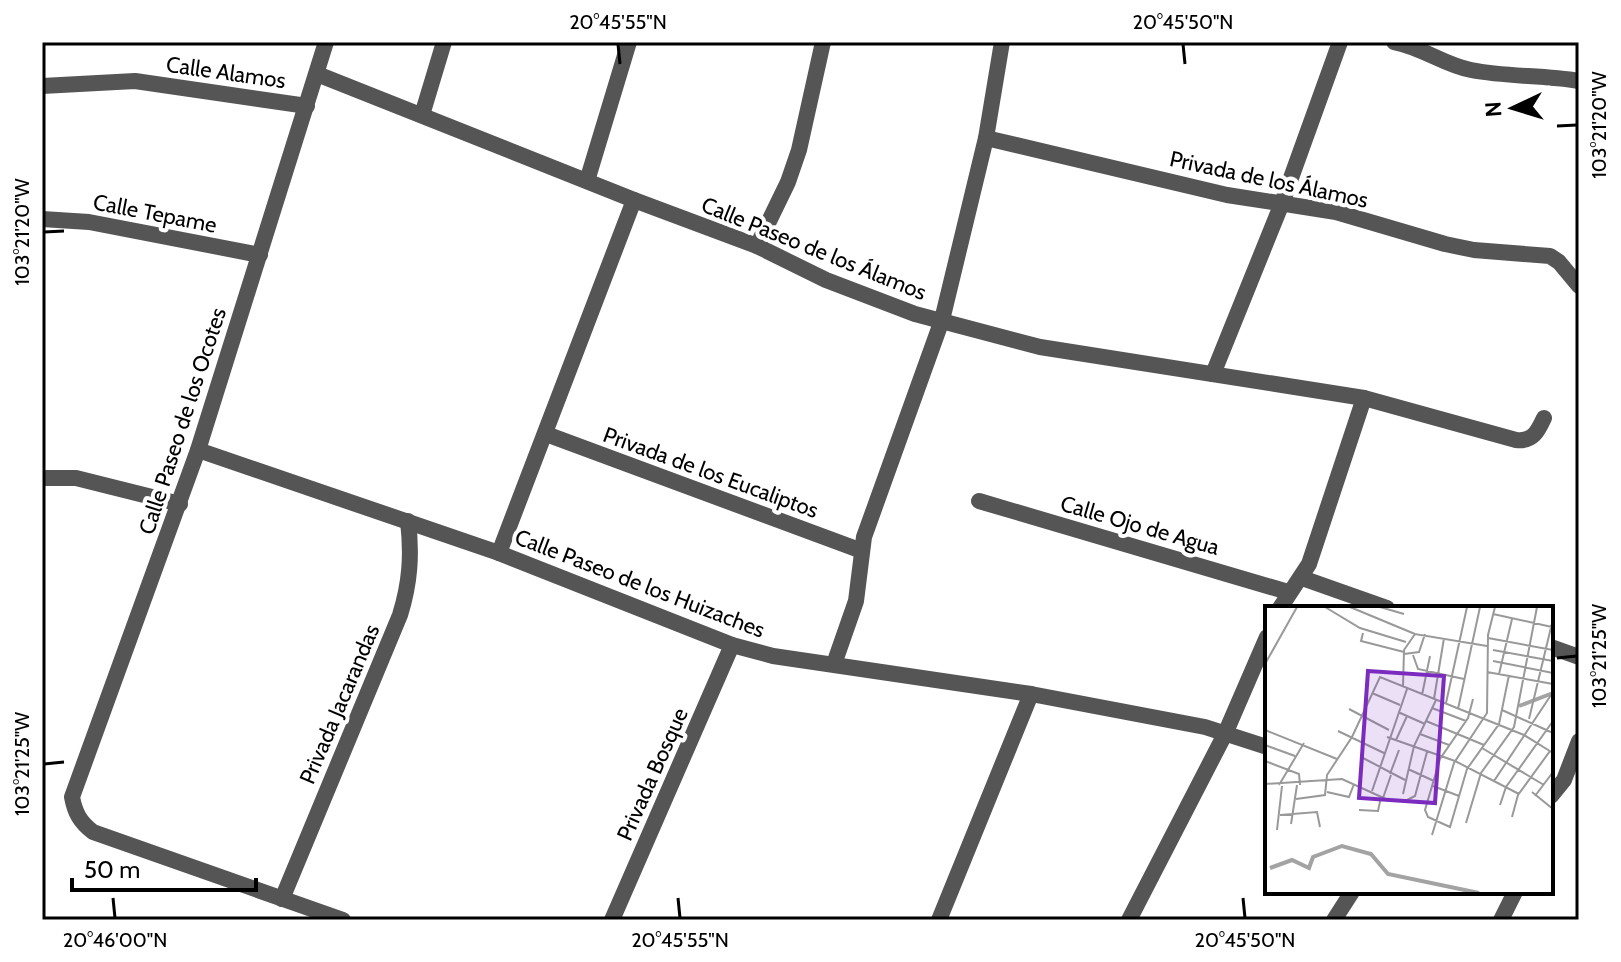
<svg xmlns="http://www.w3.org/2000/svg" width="1621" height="962" viewBox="0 0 1621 962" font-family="Cabin,sans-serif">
	<rect width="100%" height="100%" fill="#fff"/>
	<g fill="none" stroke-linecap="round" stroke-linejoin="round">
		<g stroke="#555" stroke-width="16">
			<path d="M1394,42C1422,47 1444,65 1471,70C1507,77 1543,75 1579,81"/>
			<path d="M317,74L634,200L757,246L826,280L915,314L1040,347L1364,398L1516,440C1533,442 1538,431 1544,418"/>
			<polyline points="42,86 135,81 307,106"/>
			<polyline points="422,115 444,42"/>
			<polyline points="986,138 1227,195 1336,212 1445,244 1474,250 1550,256 1559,262 1579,286"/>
			<polyline points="587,181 629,42"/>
			<polyline points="42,219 89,222 260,255"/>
			<polyline points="757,246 788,182 799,150 823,42"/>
			<polyline points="1213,374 1282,203 1340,42"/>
			<polyline points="546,434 862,551"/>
			<polyline points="198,450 499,553 732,645 773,656 1031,694 1205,727 1267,747"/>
			<polyline points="42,478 76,478 180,504"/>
			<polyline points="979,501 1288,592"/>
			<polyline points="499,553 634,200"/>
			<polyline points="1302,578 1387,608"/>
			<polyline points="1280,608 1309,564 1364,398"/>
			<polyline points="1551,647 1579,657"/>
			<polyline points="834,664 856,601 864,537 942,320 986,138 1002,42"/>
			<polyline points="1551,796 1564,780 1579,741"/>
			<path d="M282,899L400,615C410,583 412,555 408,521"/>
			<polyline points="612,920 732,645"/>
			<polyline points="939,920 1031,694"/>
			<polyline points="1129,920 1225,734 1267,637"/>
			<polyline points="1334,920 1352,892"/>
			<polyline points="1501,920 1515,892"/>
		</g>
		<path stroke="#555" stroke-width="16" d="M326,42L198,450L72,797C75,813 80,822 93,832L343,920"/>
	</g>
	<path fill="none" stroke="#000" stroke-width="3" d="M618,44L620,64M1183,44L1185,64M1557,126L1577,125M44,232L64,231M1557,658L1577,656M44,764L64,762M113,898L115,918M678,898L680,918M1243,898L1245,918"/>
	<g text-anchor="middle" stroke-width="8" stroke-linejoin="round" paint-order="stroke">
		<g font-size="22" fill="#000" stroke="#fff">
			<text transform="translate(226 72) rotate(8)" y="8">Calle Alamos</text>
			<text transform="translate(1269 179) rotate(12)" y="8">Privada de los Álamos</text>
			<text transform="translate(155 213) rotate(11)" y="8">Calle Tepame</text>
			<text transform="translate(814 248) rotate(22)" y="8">Calle Paseo de los Álamos</text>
			<text transform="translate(182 421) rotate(-72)" y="8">Calle Paseo de los Ocotes</text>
			<text transform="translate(711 472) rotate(20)" y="8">Privada de los Eucaliptos</text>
			<text transform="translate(1140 525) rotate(16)" y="8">Calle Ojo de Agua</text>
			<text transform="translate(640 583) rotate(21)" y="8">Calle Paseo de los Huizaches</text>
			<text transform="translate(339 704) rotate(-67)" y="8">Privada Jacarandas</text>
			<text transform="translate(652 774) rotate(-66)" y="8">Privada Bosque</text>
		</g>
	</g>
	<g transform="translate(1265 606)">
		<rect width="288" height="288" fill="#fff"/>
		<path fill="none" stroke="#a3a3a3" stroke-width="4" d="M254,100L288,87M5,262L27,254L44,262L48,251L77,240L106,248L123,268L214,287"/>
		<path fill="none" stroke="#999" stroke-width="2" d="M60,1L95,22L141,36M85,1L150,28M115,1L139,8M228,8L287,21M98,27L96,35L139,46M223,32L288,44M228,44L288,55M139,48L154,46L160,28M148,49L153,63L199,73M228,55L288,67M0,58L32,1M222,66L288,78M234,68L247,13M138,81L139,44L150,28L222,40M107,87L135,99M157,89L165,50M169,93L179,32M208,93L203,112L175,153L160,204L163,211L185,221L202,163L234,118L244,69M181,97L202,1M167,102L201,115M84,103L124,124M193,103L215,1M237,104L288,127M133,106L160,118M264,113L288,13M161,115L219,139M0,124L72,153M73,125L119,147M155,128L184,139M122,131L190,155L254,188M131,134L142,110M0,139L30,150M217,142L279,179M98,152L140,174M0,155L34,168L35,179M143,163L169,175M125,168L134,144M229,175L286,89M0,178L77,173L123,194M14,179L39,137M168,180L194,190M107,185L142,83M62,186L84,191L89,178M267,186L288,203M138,188L149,140L171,94M270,190L288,166M118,192L126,169M31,193L60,189L62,169L87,131L115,71L259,129L288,147M142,194L150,190L162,146M235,199L241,181L288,115M94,204L113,205L116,191M15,209L52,206L55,221M247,211L253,189L285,145M201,217L216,167L249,121L272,1M26,218L32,179M12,224L17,180M167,229L189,157L222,107L223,29L230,1"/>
		<path fill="#7b2cbf" fill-opacity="0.15" stroke="#7b2cbf" stroke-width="4" d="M103,65L179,70L170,197L94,192Z"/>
		<rect width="288" height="288" fill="none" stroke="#000" stroke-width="4"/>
	</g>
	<rect width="1621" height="962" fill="none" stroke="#ffffff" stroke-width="88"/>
	<g transform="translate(1513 108) rotate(266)" stroke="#ffffff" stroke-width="6" paint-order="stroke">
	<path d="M0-6L14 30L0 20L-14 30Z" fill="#000000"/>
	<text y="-12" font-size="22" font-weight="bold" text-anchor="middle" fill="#000000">N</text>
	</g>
	<path d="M72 878v12h184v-12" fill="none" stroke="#000000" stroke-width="4"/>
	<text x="84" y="878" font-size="24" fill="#000000" stroke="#ffffff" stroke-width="6" paint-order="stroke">50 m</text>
	<rect x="44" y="44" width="1533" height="874" fill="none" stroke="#000" stroke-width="3"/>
	<g font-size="20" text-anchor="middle" fill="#000">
		<text x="618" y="29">20°45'55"N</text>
		<text x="1183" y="29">20°45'50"N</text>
		<text transform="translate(1599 125) rotate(-90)" y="7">103°21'20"W</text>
		<text transform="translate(22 232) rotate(-90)" y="7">103°21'20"W</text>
		<text transform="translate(1599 656) rotate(-90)" y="7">103°21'25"W</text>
		<text transform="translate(22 764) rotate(-90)" y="7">103°21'25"W</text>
		<text x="115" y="947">20°46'00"N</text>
		<text x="680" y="947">20°45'55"N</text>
		<text x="1245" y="947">20°45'50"N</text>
	</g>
</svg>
